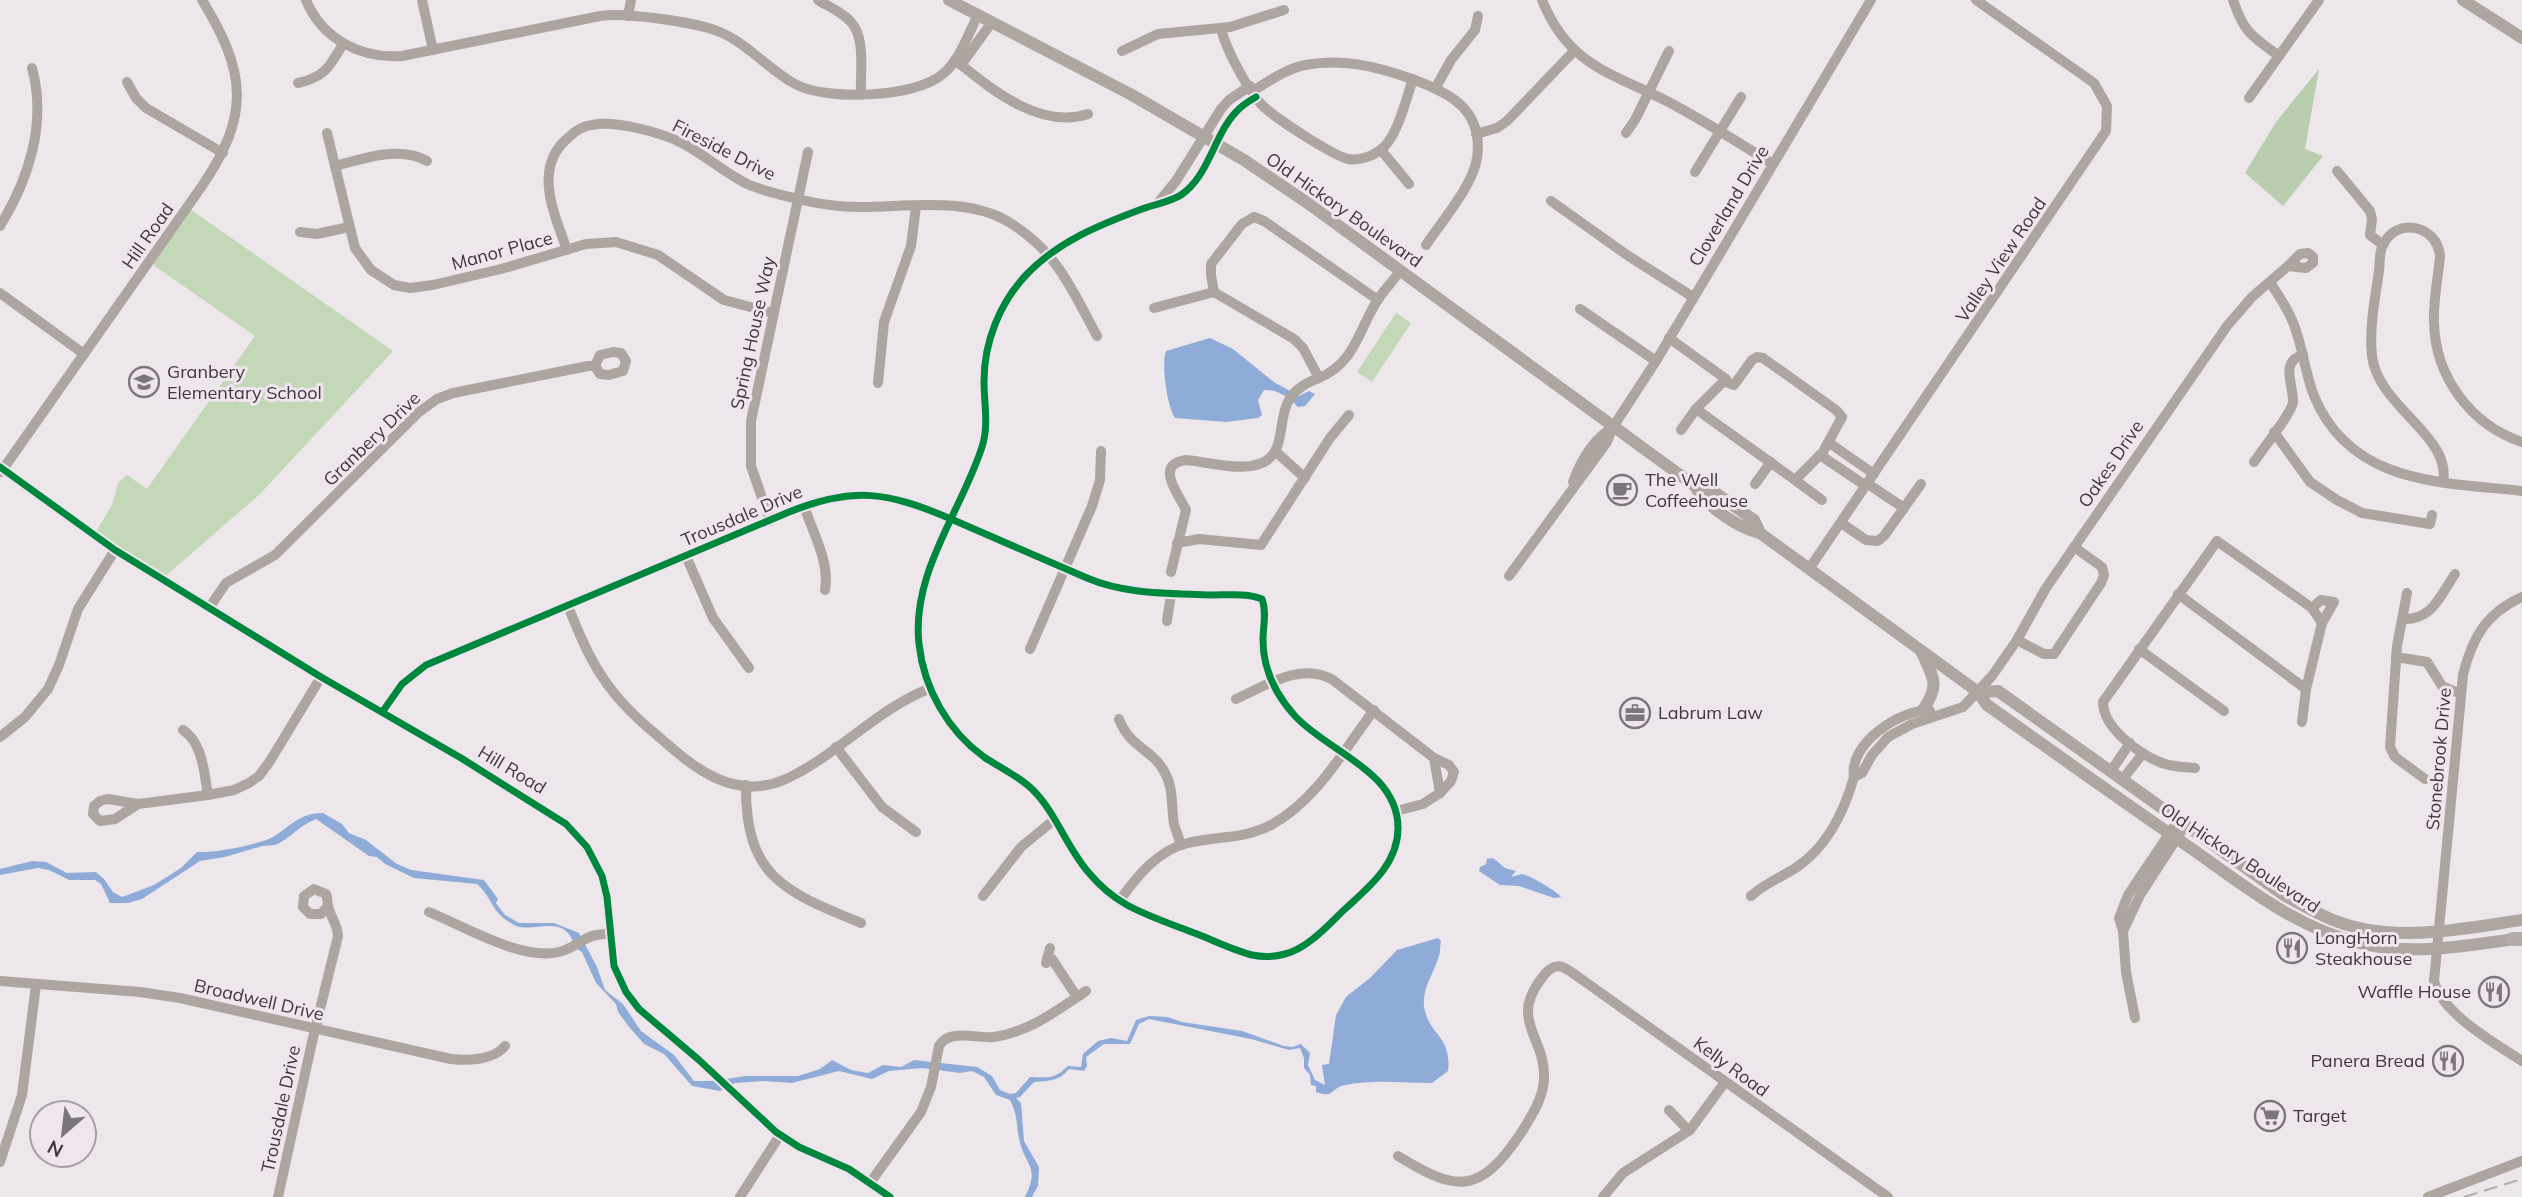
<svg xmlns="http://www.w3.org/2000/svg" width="2522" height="1197" viewBox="0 0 2522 1197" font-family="Mulish,sans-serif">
	<rect width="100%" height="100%" fill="#ede7ec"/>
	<g fill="#c2d8b7">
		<polygon points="187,207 393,351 260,494 162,579 94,535 112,505 118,483 127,475 147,489 255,336 149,262"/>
		<polygon points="1396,313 1411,323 1372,382 1357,372"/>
	</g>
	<polygon fill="#b8ceac" points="2319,69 2305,149 2323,156 2283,206 2245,173 2276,122"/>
	<g fill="#8facd8">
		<path d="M1210,338L1233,349L1274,382L1299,396L1309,391L1315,394L1305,406L1298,407C1290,398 1278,389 1264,390L1258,400L1262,415L1258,418L1226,422L1175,418C1167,406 1161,364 1166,351Z"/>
		<path d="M323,813L342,824L349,833L366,840L397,864L411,870L484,880L498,899L496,903L505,915L519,923H554L579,933L597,967L605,990L623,1004L641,1031L674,1055L694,1081H712L746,1076H798L820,1069L832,1060L851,1070L868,1073L883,1065L901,1067L914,1060L977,1067L992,1076L1000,1090L1010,1094L1016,1093L1030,1077C1050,1077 1053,1080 1068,1066L1081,1067L1083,1054L1098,1041L1111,1038L1127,1041L1136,1020L1149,1016L1167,1017L1182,1022L1242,1031L1284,1046L1292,1047L1301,1044L1310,1053L1308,1065L1315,1080L1325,1085L1322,1065L1329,1064L1336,1015L1346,997L1370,978L1397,950L1438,938L1441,941C1440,945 1440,949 1440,952C1436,971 1422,986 1424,1006C1428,1035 1452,1035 1448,1071L1432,1083C1404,1083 1373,1079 1345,1085C1330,1088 1335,1099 1316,1092V1086L1311,1085L1310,1075L1304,1068V1058L1300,1048L1289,1050L1251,1039L1149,1019L1139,1024L1130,1044H1104L1086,1057L1087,1066L1084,1071L1069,1069C1060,1081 1048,1081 1034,1082L1020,1097L1016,1098L1021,1103L1024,1141L1039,1167L1038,1186L1032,1197H1025C1041,1165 1024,1166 1019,1138C1016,1123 1018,1116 1010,1100L996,1095L984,1077L972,1071L960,1073L922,1068L889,1071L872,1079L839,1071L792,1083L764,1081L735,1083L720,1091L692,1086L664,1054L644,1044L630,1028L618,1012L616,1004L596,983L582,952L575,948C566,910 533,935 514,925C490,912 493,898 477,884L414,878L385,864L377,857L369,856L316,819C298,826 290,839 275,845L262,846L225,857L200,861L142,899L128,903H110L101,884L95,880H69L49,870L38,868L0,875V869L32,861L46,862L67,873L96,872L104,879L113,892L122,897L154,885L181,868L197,852C214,853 258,845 273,837C291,826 299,813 323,813Z"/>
		<path d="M1493,858L1505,868L1516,871L1511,877C1512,877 1521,874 1522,874C1530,875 1558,892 1561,897L1554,898L1519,886L1500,885L1479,871L1480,867L1486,864L1487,859Z"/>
	</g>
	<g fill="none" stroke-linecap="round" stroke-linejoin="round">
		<g stroke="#aca5a0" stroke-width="10">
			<path d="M306,0C322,39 361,59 402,56L600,16C625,12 696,22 720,32C748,44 768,69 795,84C826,101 915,98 943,74C960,60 968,34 978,15"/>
			<polyline points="422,0 433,50"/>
			<path d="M818,0C829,7 842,12 851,22C866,38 860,73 861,93"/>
			<path d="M1542,0C1570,70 1618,74 1676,106C1709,124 1741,144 1773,164"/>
			<path d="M2233,0C2244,33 2252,36 2279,56"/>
			<polyline points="628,16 631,0"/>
			<path d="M1221,28C1225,48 1248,90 1261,104C1273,117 1332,155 1348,159C1357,161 1371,157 1379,151C1397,140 1406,99 1413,79"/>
			<polyline points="1122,51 1158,34 1230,27 1284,10"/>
			<path d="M955,60C990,88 1039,130 1088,114"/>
			<polyline points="961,65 992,22"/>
			<polyline points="127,82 136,98 146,108 223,153"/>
			<path d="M298,83C325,77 330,66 343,44"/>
			<polyline points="1436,87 1451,60 1475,30 1478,16"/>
			<path d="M1253,91C1269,81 1286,69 1305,65C1341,58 1375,66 1409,78C1449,92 1484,109 1477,158C1473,186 1441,222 1426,245"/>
			<polyline points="2249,98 2319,0"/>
			<polyline points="327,133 355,248 371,270 394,285 410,288 433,285 501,269 586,244 616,242 658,255 724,300 773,313"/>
			<polyline points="1626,133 1635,120 1669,51"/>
			<polyline points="1476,134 1497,128 1507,121 1575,50"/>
			<polyline points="1381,150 1409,184"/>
			<path d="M335,166C363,159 400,145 427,161"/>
			<polyline points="2337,171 2370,211 2372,219 2370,235 2383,245"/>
			<polyline points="1695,172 1741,97"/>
			<polyline points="1551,201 1627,255 1693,297"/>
			<polyline points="1158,203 1176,181 1221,109 1229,100 1250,86"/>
			<path d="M0,226C29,179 47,123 32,68"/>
			<polyline points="300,232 317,234 349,227"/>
			<path d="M567,250C554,213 532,167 569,137C575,131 583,126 592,125C616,120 663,133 684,144C706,156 725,173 747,184C763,191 781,195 798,199C818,204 840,207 861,207C908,207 965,197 1007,221C1057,251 1071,288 1097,336"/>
			<path d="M2270,282C2280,298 2292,315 2297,334C2304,355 2306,376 2314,396C2351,485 2442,482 2522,491"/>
			<polyline points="1214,292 1211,275 1211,264 1242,224 1254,217 1264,221 1378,300"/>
			<polyline points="0,293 84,354"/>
			<path d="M1154,308L1214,292L1294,339L1303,348L1319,378C1355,363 1358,331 1377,301C1384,290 1393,281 1400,271"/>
			<polyline points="1580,309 1656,361"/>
			<polyline points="1669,338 1726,379"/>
			<polygon points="1757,357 1763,358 1836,410 1842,417 1823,452 1795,480 1696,409 1726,379 1728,383 1734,385 1752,360"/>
			<polyline points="878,383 884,322 911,246 916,206"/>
			<polyline points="1681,430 1696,409"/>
			<polyline points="2274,432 2310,482 2337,500 2362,513 2430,524 2432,515"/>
			<polyline points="1828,442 1874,474"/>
			<polyline points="1275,451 1305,478"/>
			<polyline points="1820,455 1866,486"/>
			<path d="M2254,462C2261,451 2292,413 2293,402C2294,386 2279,361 2303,355"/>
			<polyline points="0,467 115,550 321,677 461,758 566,824 587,847 602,876 607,897 614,966 626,992 639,1009 699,1060 776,1132 799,1147 849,1169 890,1197"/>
			<path d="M1,472L202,186C251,114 246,72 202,0"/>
			<polyline points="1795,480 1822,500"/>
			<path d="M1573,482C1581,460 1592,440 1612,428"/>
			<path d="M2443,482C2452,436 2378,407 2372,356C2369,328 2375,299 2379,271C2380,263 2379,252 2383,245C2395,217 2438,224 2440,257C2438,278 2433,301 2434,322C2435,377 2471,425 2522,442"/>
			<polyline points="1755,484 1771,462"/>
			<polyline points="1868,484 1904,508"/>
			<path d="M804,506C813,533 830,562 825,590"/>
			<polyline points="770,521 751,466 751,421 808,152"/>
			<polyline points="1841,523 1866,540 1878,541 1884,536 1921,484"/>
			<polyline points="1177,543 1199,539 1261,545 1330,438 1349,415"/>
			<polyline points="686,556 713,618 749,668"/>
			<polyline points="1809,569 2106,131 2107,106 2094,83 1976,0"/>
			<path d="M1171,572L1186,510C1180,496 1153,465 1186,460C1207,462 1231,469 1251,466C1290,460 1275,423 1289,400C1295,389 1308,382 1319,378"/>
			<polyline points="1509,576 1607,442 1613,427 1656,361 1871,0"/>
			<polyline points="2407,593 2397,646 2390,747 2395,757 2425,779"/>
			<path d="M2178,594L2306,689L2322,623L2312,608L2217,541L2103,702C2103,728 2139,754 2162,763C2173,767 2183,767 2195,768"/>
			<path d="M2522,597C2486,613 2472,638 2463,675L2434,981C2442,1014 2495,1043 2522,1061"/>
			<path d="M568,606C578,631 588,656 603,678C618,701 637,719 658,736C694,768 734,802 786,779C838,755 876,709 931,688"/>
			<polyline points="209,608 226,583 275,555 419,412 437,399 453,393 588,366 595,366 600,374 609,375 623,371 626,361 621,353 613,352 600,355 595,366"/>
			<polyline points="2312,608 2321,600 2334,602 2322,623"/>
			<path d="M2402,619C2432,621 2440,596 2455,574"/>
			<polyline points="1167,621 1171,594"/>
			<polyline points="2017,640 2044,654 2054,654 2101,583 2104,575 2102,567 2074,547"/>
			<polyline points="1030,649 1092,506 1100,480 1101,451"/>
			<polyline points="2139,649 2224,711"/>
			<polyline points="2396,657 2427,662 2442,686 2461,694"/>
			<path d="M1236,699C1265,686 1302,661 1333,680L1434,758L1440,793L1423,804L1396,811"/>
			<path d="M383,711L402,684L426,665L789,512C854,486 888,492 951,519L1087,578C1127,595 1170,593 1212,595C1228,595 1247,593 1262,599C1267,612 1263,626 1263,640C1263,669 1276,695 1295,716C1328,752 1398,771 1398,828C1398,864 1369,887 1345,909C1327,926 1308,948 1285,954C1274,957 1262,957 1252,955C1233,950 1215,941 1197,934C1174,925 1149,917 1127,905C1113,897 1099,885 1089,873C1067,848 1056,813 1033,790C1019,776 1000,768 984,757C948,731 924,689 919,644C911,573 961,512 982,447C989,425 984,404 984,381C984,342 1000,302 1027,274C1059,241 1099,225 1142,209C1155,204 1170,202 1181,195C1209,176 1214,135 1236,112C1242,105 1249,101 1256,97"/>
			<path d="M1119,719C1130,748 1151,748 1164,771C1174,788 1171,806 1174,824C1176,831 1179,838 1181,845"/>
			<polyline points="2302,722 2306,689"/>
			<path d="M183,730C203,743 204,773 208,795"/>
			<polyline points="0,737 25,717 48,689 59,665 78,609 115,550"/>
			<polyline points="836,747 882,807 916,832"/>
			<polyline points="1434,758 1449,765 1454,772 1451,781 1440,793"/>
			<polyline points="2111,771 2130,743"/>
			<path d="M1854,777C1848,745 1900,708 1930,711"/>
			<polyline points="2123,779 2143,753"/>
			<path d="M746,785C745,877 785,892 861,923"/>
			<polyline points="138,804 115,819 100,821 93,814 94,806 100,801 108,799 138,804 208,795 234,790 249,783 259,776 270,761 321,677"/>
			<polyline points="983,896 1021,847 1054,820"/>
			<path d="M1751,896C1765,883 1782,877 1797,867C1828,846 1844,812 1854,777L1862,773L1872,755L1888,737L1912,724L1963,707L1992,676L2017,640L2046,588L2227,326L2252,297L2288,266L2306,268L2313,263V257L2308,253L2300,254L2288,266"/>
			<path d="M1120,900C1137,876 1158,850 1188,843C1217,836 1245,839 1271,825C1316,801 1344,750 1374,710"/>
			<path d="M429,912C463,926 522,961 559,952C580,947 583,933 609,934"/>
			<polyline points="2123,931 2140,895 2186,824"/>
			<polyline points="1050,948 1046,963 1052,959 1077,997"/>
			<path d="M0,981L140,992L180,998L451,1059C468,1061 494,1060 505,1046"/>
			<polyline points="2135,1018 2126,972 2123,931 2119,918 2128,895 2179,819"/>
			<polyline points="1669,1110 1689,1131"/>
			<path d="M1398,1156C1458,1193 1480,1194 1521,1133C1531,1117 1543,1099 1544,1079C1546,1036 1509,1022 1541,979C1557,956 1566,969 1584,981L1888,1197"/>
			<polyline points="0,1162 22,1095 36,985"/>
			<path d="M870,1183L921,1112L931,1087L939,1046C949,1028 977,1039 994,1037C1029,1032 1058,1010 1086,991"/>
			<path d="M278,1197L312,1042L338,936C337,922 330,917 328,906C327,902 328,898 326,894L314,889L304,896L303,907L310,914H321L327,907"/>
			<polyline points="740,1197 780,1135"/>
			<polyline points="1603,1197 1623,1173 1690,1130 1725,1082"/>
			<polyline points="2428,1197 2522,1161"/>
		</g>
		<g stroke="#ada6a1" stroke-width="12">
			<path d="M949,0L1132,95L1244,160L1309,204L1695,486C1704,505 1740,529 1760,533L1978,692L1987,705C2055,753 2123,802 2192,849C2246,887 2297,929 2363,944C2414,956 2471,945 2522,938"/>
			<polyline points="2463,0 2522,38"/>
			<polyline points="1695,486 1707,487 1754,520 1760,533"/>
			<path d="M1922,653C1934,679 1940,685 1923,710"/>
			<path d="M1978,692L1998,691L2284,895C2300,904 2316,913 2333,920C2393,944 2460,929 2522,920"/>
		</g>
		<polyline stroke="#b3acab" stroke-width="14" points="2513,939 2522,939"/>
		<polyline stroke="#b1abab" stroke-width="2" stroke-dasharray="14 7" stroke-linecap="butt" points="2464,1197 2522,1179"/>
		<g stroke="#f0e4ee" stroke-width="11">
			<g id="cycleway">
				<polyline points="0,467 115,550 321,677 461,758 566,824 587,847 602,876 607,897 614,966 626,992 639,1009 699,1060 776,1132 799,1147 849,1169 890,1197"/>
				<path d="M383,711L402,684L426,665L789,512C854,486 888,492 951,519L1087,578C1127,595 1170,593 1212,595C1228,595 1247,593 1262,599C1267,612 1263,626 1263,640C1263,669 1276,695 1295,716C1328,752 1398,771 1398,828C1398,864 1369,887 1345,909C1327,926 1308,948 1285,954C1274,957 1262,957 1252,955C1233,950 1215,941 1197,934C1174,925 1149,917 1127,905C1113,897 1099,885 1089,873C1067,848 1056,813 1033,790C1019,776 1000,768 984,757C948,731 924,689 919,644C911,573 961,512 982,447C989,425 984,404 984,381C984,342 1000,302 1027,274C1059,241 1099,225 1142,209C1155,204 1170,202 1181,195C1209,176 1214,135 1236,112C1242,105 1249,101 1256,97"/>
			</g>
		</g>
		<use href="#cycleway" stroke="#00873e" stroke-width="7"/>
	</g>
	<defs>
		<g id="school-ring" transform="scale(1.575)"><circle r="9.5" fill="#f0e4ee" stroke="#7b767a" stroke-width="1.5"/><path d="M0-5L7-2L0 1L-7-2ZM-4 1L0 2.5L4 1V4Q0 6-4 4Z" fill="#7b767a"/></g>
		<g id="cafe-ring" transform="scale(1.575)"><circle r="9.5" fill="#f0e4ee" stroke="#7b767a" stroke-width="1.5"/><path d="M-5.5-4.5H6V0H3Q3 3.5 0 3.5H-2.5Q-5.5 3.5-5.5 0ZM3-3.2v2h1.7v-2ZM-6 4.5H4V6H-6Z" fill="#7b767a"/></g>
		<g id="office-ring" transform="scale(1.575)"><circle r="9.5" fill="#f0e4ee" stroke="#7b767a" stroke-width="1.5"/><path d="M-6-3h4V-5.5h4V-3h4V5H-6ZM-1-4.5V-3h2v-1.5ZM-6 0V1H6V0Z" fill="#7b767a"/></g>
		<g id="restaurant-ring" transform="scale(1.575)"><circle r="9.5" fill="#f0e4ee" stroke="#7b767a" stroke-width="1.5"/><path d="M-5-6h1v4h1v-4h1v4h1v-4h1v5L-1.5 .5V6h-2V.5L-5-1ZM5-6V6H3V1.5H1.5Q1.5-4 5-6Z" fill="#7b767a"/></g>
		<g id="supermarket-ring" transform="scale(1.575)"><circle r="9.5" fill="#f0e4ee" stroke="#7b767a" stroke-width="1.5"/><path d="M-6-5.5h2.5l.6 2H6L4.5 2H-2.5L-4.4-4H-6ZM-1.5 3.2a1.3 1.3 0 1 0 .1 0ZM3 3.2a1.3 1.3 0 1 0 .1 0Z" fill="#7b767a"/></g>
	</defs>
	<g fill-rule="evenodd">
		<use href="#school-ring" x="144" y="382"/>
		<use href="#cafe-ring" x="1622" y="490"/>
		<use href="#office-ring" x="1635" y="713"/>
		<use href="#restaurant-ring" x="2292" y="948"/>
		<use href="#restaurant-ring" x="2494" y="992"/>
		<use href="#restaurant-ring" x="2448" y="1061"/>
		<use href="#supermarket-ring" x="2270" y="1116"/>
	</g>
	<g text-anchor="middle" stroke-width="6" stroke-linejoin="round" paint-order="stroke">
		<g font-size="18" fill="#3d393d" stroke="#f0e4ee">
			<text transform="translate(724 150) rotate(27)" y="6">Fireside Drive</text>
			<text transform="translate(1729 206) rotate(-59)" y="6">Cloverland Drive</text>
			<text transform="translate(1344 210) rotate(35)" y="6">Old Hickory Boulevard</text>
			<text transform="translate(148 236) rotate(-55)" y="6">Hill Road</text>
			<text transform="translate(502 251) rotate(-15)" y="6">Manor Place</text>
			<text transform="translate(2001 260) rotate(-56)" y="6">Valley View Road</text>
			<text transform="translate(753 333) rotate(-78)" y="6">Spring House Way</text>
			<text transform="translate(372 439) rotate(-44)" y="6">Granbery Drive</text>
			<text transform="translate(2111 464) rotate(-56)" y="6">Oakes Drive</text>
			<text transform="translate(742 516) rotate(-23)" y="6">Trousdale Drive</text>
			<text transform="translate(2439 759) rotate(-85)" y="6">Stonebrook Drive</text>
			<text transform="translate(512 770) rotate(31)" y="6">Hill Road</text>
			<text transform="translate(2240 858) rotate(33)" y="6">Old Hickory Boulevard</text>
			<text transform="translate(259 1000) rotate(13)" y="6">Broadwell Drive</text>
			<text transform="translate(1731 1067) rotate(36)" y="6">Kelly Road</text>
			<text transform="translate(281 1109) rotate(-78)" y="6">Trousdale Drive</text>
		</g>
		<g font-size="18" fill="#3d393d" stroke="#f0e4ee" text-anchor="start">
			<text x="167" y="378">Granbery<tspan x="167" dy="21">Elementary School</tspan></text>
			<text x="1645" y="486">The Well<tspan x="1645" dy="21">Coffeehouse</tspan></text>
			<text x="1658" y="719">Labrum Law</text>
			<text x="2315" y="944">LongHorn<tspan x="2315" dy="21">Steakhouse</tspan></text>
			<text x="2471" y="998" text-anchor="end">Waffle House</text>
			<text x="2425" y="1067" text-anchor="end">Panera Bread</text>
			<text x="2293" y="1122">Target</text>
		</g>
	</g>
	<g transform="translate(63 1134) rotate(208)"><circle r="33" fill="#f0e4ee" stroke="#a8a0a7" stroke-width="2"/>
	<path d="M0-5L12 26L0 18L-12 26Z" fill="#7b767a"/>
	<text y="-10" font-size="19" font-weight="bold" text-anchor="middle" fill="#3d393d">N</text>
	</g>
</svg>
